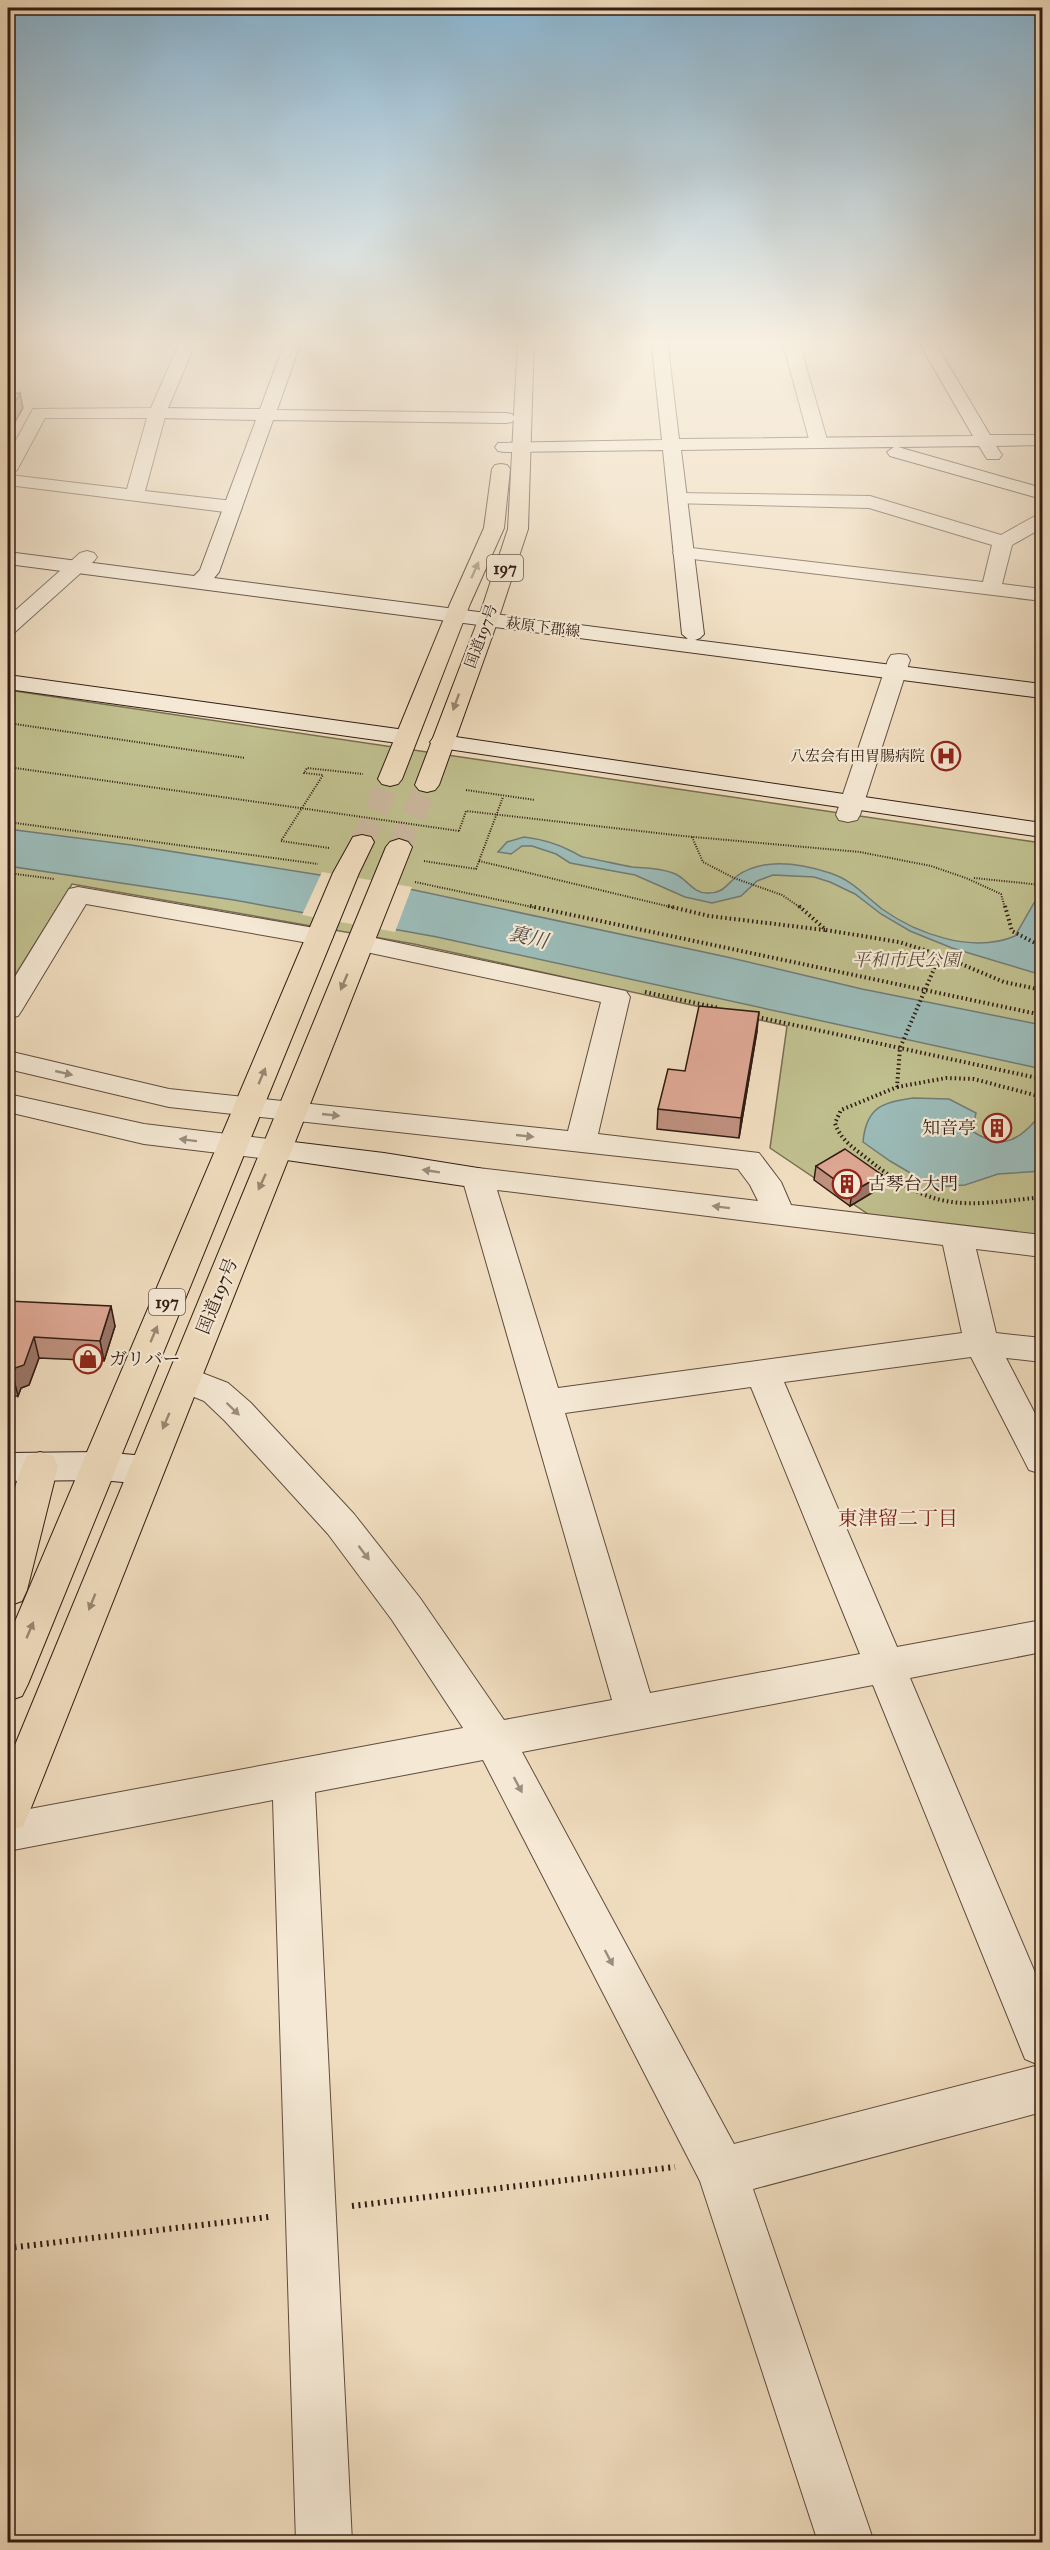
<svg xmlns="http://www.w3.org/2000/svg" width="1050" height="2550" viewBox="0 0 1050 2550" font-family="'IM FELL Great Primer','Noto Serif JP',serif">
	<rect width="100%" height="100%" fill="#f0ddbf"/>
	<filter id="stains"><feTurbulence type="fractalNoise" baseFrequency=".00333" numOctaves="4"/><feColorMatrix values="0 0 0 0 .2 0 0 0 0 .09 0 0 0 0 .02 0 0 0 .5 -.17"/></filter>
	<radialGradient id="worn" r=".72"><stop offset=".6" stop-color="#630" stop-opacity="0"/><stop offset="1" stop-color="#630" stop-opacity=".3"/></radialGradient>
	<polygon fill="#c0bf8e" stroke="#786e50" stroke-width="1.5" points="8,690 1042,843 1042,1236 871,1216 770,1148 787,1026 414,944 72,884 8,987"/>
	<g fill="#9bbbb8" stroke="#717b76" stroke-width="1.5">
		<polygon points="8,829 131,845 414,890 727,957 862,989 1042,1025 1042,1069 437,937 234,900 8,866"/>
		<path d="M524,837C541,839 556,843 571,851C576,853 579,856 583,857C599,860 616,864 632,867C646,868 660,868 673,873C686,877 692,893 707,893C723,894 727,884 737,876C763,857 802,864 830,873C852,880 864,895 882,909C917,934 973,954 1015,936L1034,903L1042,896V975L952,948L910,931L881,914L855,894L830,882L814,877L773,875L757,881L741,896L712,903L685,897L635,875L570,863L556,854L532,846H522L511,854L498,852L507,842Z"/>
		<path d="M913,1098L949,1099L976,1113L972,1131C998,1148 1014,1145 1035,1121L1042,1120V1171L998,1174L965,1185L934,1187L890,1161L863,1142C866,1107 883,1102 913,1098Z"/>
	</g>
	<polygon fill="#f0ddbf" points="322,872 412,887 395,932 302,915"/>
	<g fill="none" stroke-linecap="round" stroke-linejoin="round">
		<g stroke="#cab69d" stroke-width="23" stroke-dasharray="23 11" stroke-linecap="butt">
			<polyline points="362,842 390,779"/>
			<polyline points="399,847 427,785"/>
		</g>
		<g stroke="#614c3e" stroke-width="2">
			<g id="street">
				<path d="M181,339H197L166,413L145,491L233,501L240,503L242,507L240,511L233,513L8,485V455L33,409L151,408ZM45,418H147L127,489L10,475L17,470Z"/>
				<polygon points="782,339 798,339 828,443 825,447 813,447 810,443"/>
				<polygon points="677,493 870,496 1001,535 1035,516 1042,514 1042,528 1012,545 1002,584 1042,589 1042,601 676,557 673,553 676,549 683,547 983,582 992,545 869,508 670,503 668,499 670,495"/>
				<polygon points="87,551 94,553 97,557 94,561 15,632 8,634 8,617 80,553"/>
				<polygon points="899,654 907,655 910,660 860,815 857,820 848,822 839,820 836,815 888,660 891,655"/>
				<polygon points="78,887 320,929 329,931 333,937 329,943 320,945 86,904 22,1010 18,1016 8,1018 8,988 69,889"/>
				<path d="M361,935L626,991L630,997L598,1134L759,1153L781,1182L791,1205L1042,1235V1257L976,1249L996,1333L1042,1338V1362L1006,1358L1042,1427V1474L1029,1470L971,1357L784,1382L897,1647L1042,1620V1652L910,1678L1042,1989V2112L753,2189L874,2542H818L700,2181L483,1760L315,1792L352,2542H296L273,1800L8,1851V1813L463,1728L392,1620L328,1534L225,1421L204,1401L172,1388L167,1379L172,1370L184,1366L228,1383L251,1403L354,1514L420,1598L504,1720L612,1700L462,1178L467,1171L478,1168L758,1201L750,1185L738,1169L169,1107L8,1069V1051L169,1089L568,1131L601,1002L352,949L348,943L352,937ZM497,1190L943,1245L962,1333L558,1388ZM751,1387L860,1654L650,1693L565,1413ZM873,1685L1025,2059L1039,2065L734,2144L522,1752Z"/>
				<polygon points="8,1094 144,1124 277,1140 288,1143 292,1150 288,1157 277,1160 144,1144 8,1112"/>
			</g>
		</g>
		<g stroke="#311c13" stroke-width="2">
			<g id="secondary">
				<polygon points="286,339 302,339 277,410 506,413 512,414 515,418 512,422 506,423 273,420 219,572 214,578 688,639 682,634 663,450 504,452 498,451 495,447 498,443 662,440 651,339 667,339 679,439 973,436 917,339 933,339 990,435 1042,435 1042,445 996,446 1002,455 999,459 987,459 979,446 898,447 1042,488 1042,499 890,456 887,452 894,447 681,450 704,634 700,638 695,640 1042,684 1042,698 8,564 8,552 194,576 200,570 256,420 157,418 151,417 148,413 151,409 157,408 260,409"/>
				<polygon points="8,675 405,730 413,732 417,737 413,742 405,744 8,689"/>
				<polygon points="442,735 1042,823 1042,837 434,747 430,742 434,737"/>
				<polygon points="277,1140 384,1153 478,1168 489,1171 494,1178 489,1185 478,1188 266,1157 262,1150 266,1143"/>
				<polygon points="100,1452 146,1456 159,1460 164,1470 159,1480 146,1484 100,1480 8,1481 8,1453"/>
			</g>
		</g>
		<g stroke="#311c13" stroke-width="2">
			<g id="highway">
				<polygon points="518,339 534,339 528,529 498,620 439,785 435,790 427,792 419,790 415,785 478,620 508,529"/>
				<polygon points="501,464 507,465 510,469 504,528 470,604 402,779 398,784 390,786 382,784 378,779 450,604 484,528 492,469 495,465"/>
				<polygon points="362,835 371,837 374,842 359,873 28,1684 22,1696 8,1701 8,1638 333,873 353,837"/>
				<polygon points="399,839 408,842 412,847 29,1813 23,1826 8,1832 8,1762 386,847 390,842"/>
				<path d="M40,1452L53,1456L58,1466L27,1590L22,1601L8,1606C3,1562 6,1495 27,1456Z"/>
			</g>
		</g>
		<g stroke="#311c13" stroke-width="2" stroke-dasharray="1 1.5" stroke-linecap="butt">
			<polyline points="8,723 245,758"/>
			<polyline points="8,767 307,809"/>
			<polyline points="466,790 535,800"/>
			<polyline points="8,822 318,864"/>
			<polyline points="459,831 466,811 683,836 860,852 931,866 966,878 1001,894 1005,908"/>
			<polyline points="692,837 703,862 734,878 782,895 801,908"/>
			<polyline points="329,848 281,841 323,775 304,773 307,768 363,774"/>
			<polyline points="424,861 476,869 503,797"/>
			<polyline points="479,861 675,908"/>
			<polyline points="8,873 54,879"/>
			<polyline points="974,878 1042,885"/>
			<polyline points="415,882 537,908"/>
		</g>
		<g stroke="#311c13" stroke-width="4" stroke-dasharray="1.5 3" stroke-linecap="butt">
			<polyline points="530,906 1042,1015"/>
			<polyline points="668,906 709,916 825,930"/>
			<path d="M799,906L826,930L899,942L940,955L900,1048L897,1087L841,1110L835,1123C840,1140 855,1149 869,1160C935,1213 962,1206 1042,1197"/>
			<polyline points="1005,906 1012,931 1039,945 1042,943"/>
			<polyline points="940,955 1004,982 1042,990"/>
			<polyline points="645,992 719,1008"/>
			<polyline points="753,1016 1042,1079"/>
			<polyline points="897,1087 946,1078 974,1079 1042,1097"/>
		</g>
		<g stroke="#311c13" stroke-width="6" stroke-dasharray="2 4.5" stroke-linecap="butt">
			<polyline points="352,2206 675,2167"/>
			<polyline points="8,2248 269,2217"/>
		</g>
		<use href="#street" fill="#f5e9d5" fill-rule="evenodd"/>
		<use href="#secondary" fill="#f5e9d5" fill-rule="evenodd"/>
		<use href="#highway" fill="#f0ddbf" fill-rule="evenodd"/>
		<polyline stroke="#311c13" stroke-width="2" stroke-dasharray="1 1.5" stroke-linecap="butt" points="307,809 459,831"/>
	</g>
	<g fill="#be907e" stroke="#311c13" stroke-width="1.5">
		<polygon points="757,1031 739,1138 657,1129 658,1109 685,1071"/>
		<polygon points="816,1166 882,1175 880,1188 850,1206 814,1180"/>
		<polygon points="8,1301 115,1326 104,1361 39,1358 29,1385 21,1388 18,1396 8,1396"/>
	</g>
	<g fill="#9b7567" stroke="#311c13" stroke-width="1.5">
		<polygon points="20,393 23,408 8,434 8,415"/>
		<polygon points="759,1012 757,1031 739,1138 741,1118"/>
		<polygon points="882,1175 880,1188 850,1206 852,1192"/>
		<polygon points="111,1306 115,1326 104,1361 100,1341"/>
		<polygon points="34,1337 39,1358 29,1385 21,1388 18,1396 13,1376 15,1368"/>
	</g>
	<g fill="#dda793" stroke="#311c13" stroke-width="1.5">
		<polygon points="20,393 8,415 8,394"/>
		<polygon points="699,1006 759,1012 741,1118 658,1109 668,1069 685,1071"/>
		<polygon points="845,1149 882,1175 852,1192 816,1166"/>
		<polygon points="8,1301 111,1306 100,1341 34,1337 24,1365 15,1368 13,1376 8,1376"/>
	</g>
	<defs><path id="oneway-solid" d="M-6-.8H1V-3.2L6.5 0L1 3.2V.8H-6Z" transform="scale(1.5)"/></defs>
	<g fill="#9a8672">
		<use href="#oneway-solid" transform="translate(475 570) rotate(-66)"/>
		<use href="#oneway-solid" transform="translate(456 702) rotate(110)"/>
		<use href="#oneway-solid" transform="translate(344 982) rotate(113)"/>
		<use href="#oneway-solid" transform="translate(262 1076) rotate(-67)"/>
		<use href="#oneway-solid" transform="translate(262 1182) rotate(115)"/>
		<use href="#oneway-solid" transform="translate(154 1334) rotate(-67)"/>
		<use href="#oneway-solid" transform="translate(166 1421) rotate(113)"/>
		<use href="#oneway-solid" transform="translate(92 1602) rotate(112)"/>
		<use href="#oneway-solid" transform="translate(30 1630) rotate(-67)"/>
	</g>
	<g fill="#9d8d7e">
		<use href="#oneway-solid" transform="translate(64 1073) rotate(13)"/>
		<use href="#oneway-solid" transform="translate(331 1115) rotate(6)"/>
		<use href="#oneway-solid" transform="translate(525 1136) rotate(6)"/>
		<use href="#oneway-solid" transform="translate(188 1140) rotate(-173)"/>
		<use href="#oneway-solid" transform="translate(431 1171) rotate(-171)"/>
		<use href="#oneway-solid" transform="translate(721 1207) rotate(-173)"/>
		<use href="#oneway-solid" transform="translate(233 1409) rotate(44)"/>
		<use href="#oneway-solid" transform="translate(364 1553) rotate(53)"/>
		<use href="#oneway-solid" transform="translate(518 1785) rotate(62)"/>
		<use href="#oneway-solid" transform="translate(609 1958) rotate(62)"/>
	</g>
	<linearGradient id="sky" x2="0" y2="1"><stop stop-color="#89b7d5"/><stop offset="0.49" stop-color="#f8f0e2"/><stop offset="1" stop-color="#f8f0e2" stop-opacity="0"/></linearGradient>
	<rect width="1050" height="696" fill="url(#sky)"/>
	<defs>
		<g id="hospital-ring" transform="scale(1.5)"><circle r="9.5" fill="#f5e9d5" stroke="#8f2418" stroke-width="1.5"/><path d="M-5-5h3v3.5h4V-5h3V5h-3V1.5h-4V5h-3Z" fill="#8f2418"/></g>
		<g id="building-ring" transform="scale(1.5)"><circle r="9.5" fill="#f5e9d5" stroke="#8f2418" stroke-width="1.5"/><path d="M-4-6H4V6H1V3H-1V6H-4ZM-2.5-4.3h1.7v1.8h-1.7ZM.8-4.3h1.7v1.8H.8ZM-2.5-1h1.7V.8h-1.7ZM.8-1h1.7V.8H.8Z" fill="#8f2418"/></g>
		<g id="shop-ring" transform="scale(1.5)"><circle r="9.5" fill="#f5e9d5" stroke="#8f2418" stroke-width="1.5"/><path d="M-5-2.5h2.3a2.7 3.5 0 0 1 5.4 0H5L5.5 6h-11ZM-1.5-2.5h3a1.5 2.3 0 0 0-3 0Z" fill="#8f2418"/></g>
	</defs>
	<g fill-rule="evenodd">
		<use href="#hospital-ring" x="946" y="756"/>
		<use href="#building-ring" x="997" y="1128"/>
		<use href="#building-ring" x="847" y="1184"/>
		<use href="#shop-ring" x="88" y="1359"/>
	</g>
	<g text-anchor="middle" stroke-width="4.5" stroke-linejoin="round" paint-order="stroke">
		<g font-size="15" fill="#311c13" stroke="#f5e9d5">
			<text transform="translate(543 627) rotate(7)" y="5">萩原下郡線</text>
			<text transform="translate(481 636) rotate(-70)" y="5">国道197号</text>
		</g>
		<g font-size="15" fill="#311c13" stroke="#f5e9d5" text-anchor="end">
			<text x="925" y="761">八宏会有田胃腸病院</text>
		</g>
		<g fill="#f5e9d5" stroke="#6c5a4d" stroke-width="1.5">
			<rect x="487" y="555" width="36" height="26" rx="4.5"/>
			<rect x="149" y="1289" width="36" height="26" rx="4.5"/>
		</g>
		<g font-size="16" font-weight="bold" fill="#311c13">
			<text x="505" y="574">197</text>
			<text x="167" y="1308">197</text>
		</g>
		<g font-size="18" font-style="italic" fill="#5c4d38" stroke="#f5e9d5">
			<text x="906" y="966">平和市民公園</text>
		</g>
		<g font-size="18" fill="#311c13" stroke="#f5e9d5" text-anchor="start">
			<text x="976" y="1134" text-anchor="end">知音亭</text>
			<text x="868" y="1190">古琴台大門</text>
			<text x="109" y="1365">ガリバー</text>
		</g>
		<g font-size="18" fill="#311c13" stroke="#f5e9d5">
			<text transform="translate(217 1296) rotate(-68)" y="6">国道197号</text>
		</g>
		<g font-size="20" font-style="italic" fill="#514c45" stroke="#f5e9d5">
			<text transform="translate(528 937) rotate(13)" y="7">裏川</text>
		</g>
		<g font-size="20" fill="#7a1f14" stroke="#f5e9d5">
			<text x="898" y="1525">東津留二丁目</text>
		</g>
	</g>
	<rect width="1050" height="2550" fill="none" stroke="#f0ddbf" stroke-width="30"/>
	<rect x="9" y="9" width="1032" height="2532" fill="none" stroke="#311c13" stroke-width="3"/>
	<rect x="15" y="15" width="1020" height="2520" fill="none" stroke="#311c13" stroke-width="1.5"/>
	<rect width="100%" height="100%" filter="url(#stains)"/>
	<rect width="100%" height="100%" fill="url(#worn)"/>
</svg>
